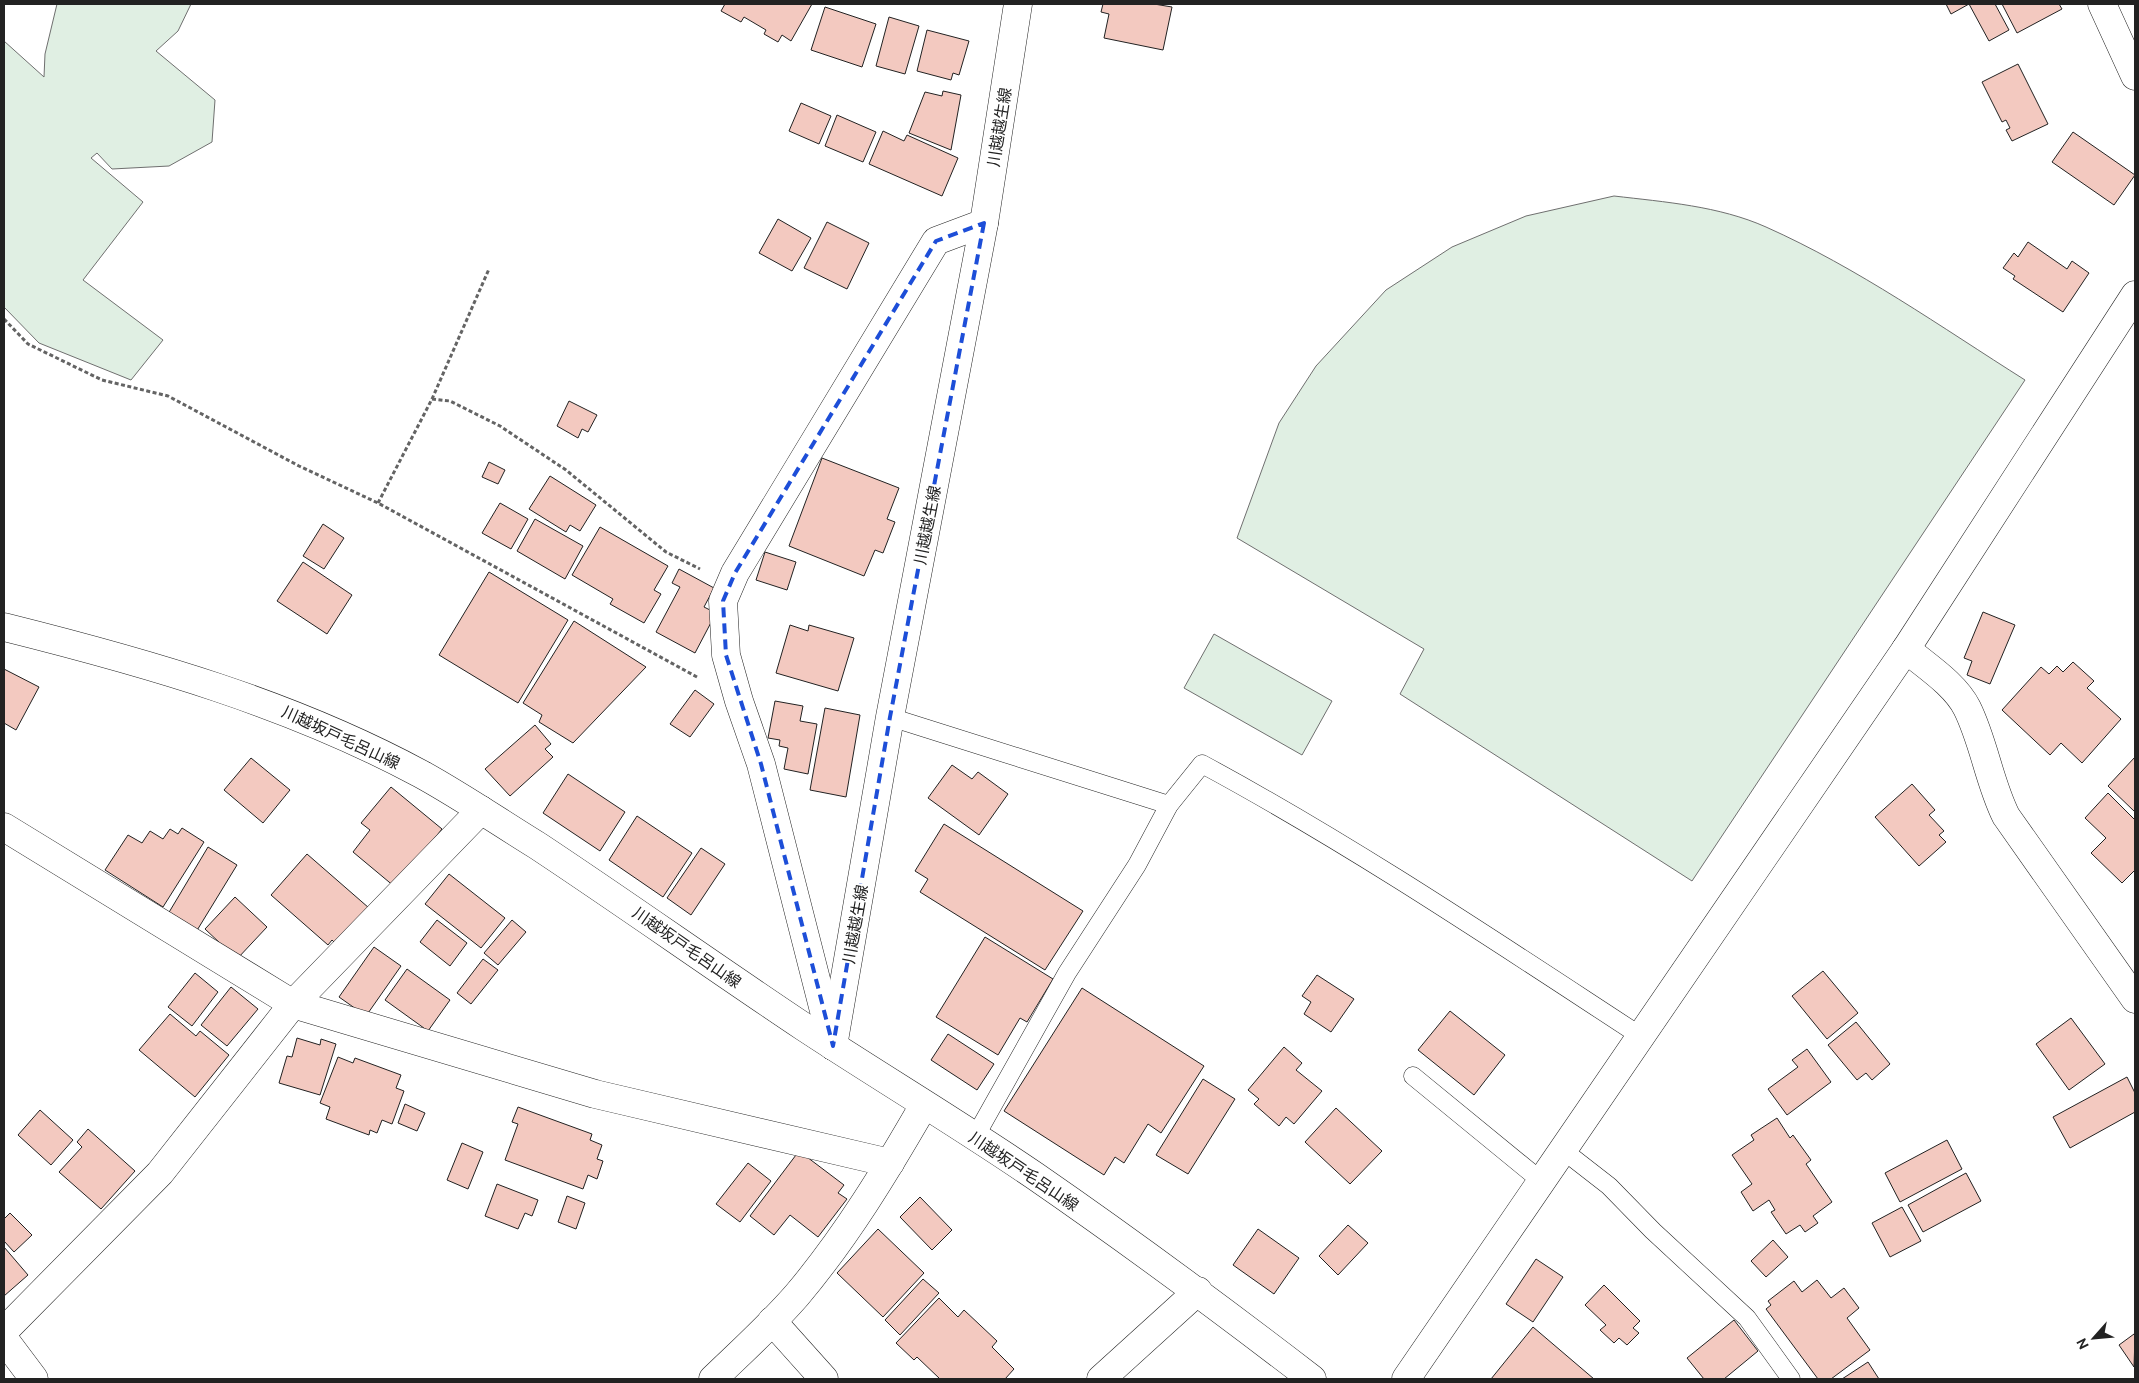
<svg xmlns="http://www.w3.org/2000/svg" width="2139" height="1383" viewBox="0 0 2139 1383" font-family="Ubuntu,'Noto Sans JP',sans-serif">
	<rect width="100%" height="100%" fill="#fff"/>
	<g fill="#e0efe3" stroke="#6f6f6f">
		<polygon points="57,4 191,4 178,31 156,51 215,100 212,142 169,166 112,169 97,153 91,158 143,202 83,280 163,340 131,380 39,343 4,307 4,41 44,77 45,54"/>
		<path d="M1614,196C1665,202 1719,206 1766,227C1858,268 1941,327 2025,380L1692,881L1400,694L1424,649L1237,538L1279,423L1316,366L1386,290L1452,247L1526,216Z"/>
		<polygon points="1214,634 1332,701 1302,755 1184,688"/>
	</g>
	<g fill="#f3c9c0" stroke="#222">
		<polygon points="725,4 812,4 791,41 782,35 778,42 764,34 766,30 744,17 741,22 721,11"/>
		<polygon points="1103,4 1154,4 1172,7 1163,50 1104,38 1109,14 1101,12"/>
		<polygon points="1946,4 1995,4 2009,30 1989,41 1969,4 1951,14"/>
		<polygon points="2002,4 2059,4 2062,9 2017,33"/>
		<polygon points="825,7 876,24 862,67 811,50"/>
		<polygon points="889,17 919,26 905,74 876,66"/>
		<polygon points="927,30 969,41 959,75 953,73 951,80 917,71"/>
		<polygon points="2018,64 2048,124 2012,141 2006,130 2010,128 2006,120 2002,122 1982,82"/>
		<polygon points="943,91 961,95 951,150 909,133 925,92 942,96"/>
		<polygon points="801,103 831,116 819,144 789,131"/>
		<polygon points="837,115 876,132 863,162 825,146"/>
		<polygon points="883,131 904,141 907,135 958,158 942,196 869,164"/>
		<polygon points="2073,132 2135,175 2114,205 2052,162"/>
		<polygon points="778,219 811,238 792,271 759,253"/>
		<polygon points="827,222 869,243 847,289 804,268"/>
		<polygon points="2028,242 2067,269 2072,261 2089,273 2063,312 2013,279 2015,276 2003,268 2014,253 2018,257"/>
		<polygon points="569,401 597,415 588,432 582,429 578,438 557,426"/>
		<polygon points="822,458 899,488 887,519 895,522 883,553 875,550 864,576 789,546"/>
		<polygon points="489,462 505,470 498,484 482,477"/>
		<polygon points="550,476 596,505 580,531 570,525 566,532 529,509"/>
		<polygon points="500,503 528,519 511,549 482,533"/>
		<polygon points="535,519 583,546 565,579 517,551"/>
		<polygon points="323,524 344,538 324,569 303,556"/>
		<polygon points="600,527 668,566 654,590 661,594 644,623 610,604 613,599 572,575"/>
		<polygon points="765,552 796,562 787,590 756,580"/>
		<polygon points="303,562 352,595 327,634 277,601"/>
		<polygon points="679,569 714,588 704,607 716,613 695,653 656,632 680,587 672,583"/>
		<polygon points="489,572 568,620 518,703 439,655"/>
		<polygon points="1983,612 2015,625 1990,684 1967,675 1972,661 1964,658"/>
		<polygon points="574,621 646,667 573,743 539,722 542,715 523,703"/>
		<polygon points="790,625 808,631 809,625 854,638 838,691 776,673"/>
		<polygon points="2073,662 2094,681 2087,688 2121,719 2082,763 2061,743 2050,755 2002,710 2041,667 2049,674 2057,666 2063,672"/>
		<polygon points="4,669 39,687 16,730 4,723"/>
		<polygon points="695,690 714,704 690,737 670,724"/>
		<polygon points="775,701 803,706 800,721 817,724 808,774 784,769 788,748 779,746 780,740 768,738"/>
		<polygon points="825,708 860,715 846,797 810,790"/>
		<polygon points="535,725 551,744 545,749 553,757 510,796 485,769"/>
		<polygon points="2135,757 2135,812 2108,786"/>
		<polygon points="251,758 290,790 263,823 224,790"/>
		<polygon points="952,765 972,779 978,772 1008,794 979,835 928,798"/>
		<polygon points="568,774 625,812 600,851 543,813"/>
		<polygon points="1912,784 1935,810 1929,815 1944,831 1939,835 1946,842 1919,866 1875,817"/>
		<polygon points="391,787 442,829 395,887 353,852 370,830 361,823"/>
		<polygon points="2108,793 2135,820 2135,870 2122,883 2091,853 2106,838 2085,818"/>
		<polygon points="637,816 692,853 663,897 609,860"/>
		<polygon points="944,824 1083,911 1045,970 920,892 928,879 915,871"/>
		<polygon points="182,828 204,842 163,907 105,870 128,835 142,843 150,831 163,839 170,829 178,834"/>
		<polygon points="208,847 237,865 196,932 168,914"/>
		<polygon points="701,848 725,864 691,915 667,898"/>
		<polygon points="307,854 369,908 337,945 332,940 328,945 271,895"/>
		<polygon points="449,874 505,918 481,948 425,904"/>
		<polygon points="235,897 267,927 237,959 205,929"/>
		<polygon points="437,920 467,943 450,966 420,942"/>
		<polygon points="512,920 526,932 498,965 484,953"/>
		<polygon points="985,937 1053,979 1027,1022 1020,1018 998,1055 936,1017"/>
		<polygon points="374,947 401,966 366,1016 339,997"/>
		<polygon points="483,959 498,970 471,1004 457,993"/>
		<polygon points="407,969 450,1000 428,1031 385,1000"/>
		<polygon points="1823,971 1858,1013 1827,1039 1792,996"/>
		<polygon points="195,973 218,992 192,1026 168,1007"/>
		<polygon points="1317,975 1354,999 1331,1032 1304,1014 1311,1002 1302,996"/>
		<polygon points="231,987 258,1009 227,1046 201,1025"/>
		<polygon points="1082,988 1204,1066 1161,1133 1148,1124 1124,1163 1115,1157 1104,1175 1004,1111"/>
		<polygon points="1450,1011 1505,1055 1474,1095 1418,1050"/>
		<polygon points="170,1014 196,1036 200,1031 229,1055 195,1097 139,1050"/>
		<polygon points="2071,1018 2105,1064 2069,1090 2036,1044"/>
		<polygon points="1856,1022 1890,1064 1872,1080 1866,1073 1857,1080 1828,1045"/>
		<polygon points="948,1034 994,1064 977,1090 931,1060"/>
		<polygon points="297,1038 320,1045 321,1039 336,1044 320,1095 279,1083 287,1056 292,1057"/>
		<polygon points="1284,1047 1302,1063 1296,1070 1322,1091 1294,1124 1286,1117 1279,1126 1254,1104 1259,1099 1248,1090"/>
		<polygon points="1807,1049 1831,1082 1787,1115 1768,1089 1798,1067 1792,1060"/>
		<polygon points="338,1057 353,1063 355,1058 401,1075 396,1088 404,1091 392,1124 382,1120 377,1133 370,1130 369,1135 326,1119 330,1107 320,1103"/>
		<polygon points="2127,1077 2135,1093 2135,1112 2070,1148 2053,1117"/>
		<polygon points="1203,1079 1235,1099 1188,1174 1156,1155"/>
		<polygon points="405,1104 425,1113 417,1131 398,1123"/>
		<polygon points="518,1107 592,1134 590,1140 602,1145 597,1159 603,1161 597,1179 588,1175 583,1189 505,1160 518,1124 512,1122"/>
		<polygon points="1336,1108 1382,1151 1350,1184 1305,1142"/>
		<polygon points="40,1110 73,1140 51,1165 18,1135"/>
		<polygon points="1777,1118 1790,1138 1793,1135 1811,1160 1806,1164 1832,1202 1813,1216 1818,1223 1805,1232 1800,1225 1786,1234 1771,1212 1775,1210 1769,1200 1753,1211 1741,1192 1752,1184 1732,1155 1754,1140 1751,1135"/>
		<polygon points="88,1129 135,1171 101,1209 59,1172 82,1147 77,1142"/>
		<polygon points="1947,1140 1962,1169 1900,1202 1885,1173"/>
		<polygon points="462,1143 483,1152 468,1189 447,1180"/>
		<polygon points="799,1151 844,1185 838,1193 847,1199 818,1237 790,1215 774,1235 750,1216"/>
		<polygon points="748,1163 771,1181 740,1222 716,1204"/>
		<polygon points="1966,1173 1981,1201 1923,1232 1908,1205"/>
		<polygon points="497,1184 538,1200 532,1216 525,1213 518,1229 485,1216"/>
		<polygon points="567,1196 585,1203 576,1229 558,1222"/>
		<polygon points="920,1197 952,1230 932,1250 900,1217"/>
		<polygon points="1902,1207 1921,1241 1890,1257 1872,1223"/>
		<polygon points="10,1213 32,1235 14,1252 4,1241 4,1219"/>
		<polygon points="1348,1225 1368,1243 1338,1275 1319,1256"/>
		<polygon points="878,1229 924,1273 883,1317 837,1273"/>
		<polygon points="1258,1229 1299,1258 1274,1294 1233,1265"/>
		<polygon points="1773,1240 1788,1257 1766,1277 1751,1261"/>
		<polygon points="4,1247 28,1275 4,1296"/>
		<polygon points="1536,1259 1563,1277 1533,1322 1506,1304"/>
		<polygon points="923,1279 939,1293 900,1335 885,1320"/>
		<polygon points="1817,1280 1831,1298 1844,1288 1859,1308 1847,1318 1870,1350 1831,1379 1818,1379 1766,1309 1771,1305 1768,1301 1794,1281 1802,1292"/>
		<polygon points="1604,1285 1640,1321 1633,1328 1639,1333 1627,1345 1619,1338 1614,1343 1600,1330 1606,1325 1585,1305"/>
		<polygon points="939,1298 958,1317 964,1310 997,1341 992,1347 1014,1369 1005,1379 940,1379 917,1357 914,1360 896,1343"/>
		<polygon points="1734,1320 1758,1351 1724,1379 1704,1379 1687,1358"/>
		<polygon points="1533,1327 1594,1379 1491,1379"/>
		<polygon points="2134,1334 2135,1337 2134,1367 2119,1345"/>
		<polygon points="1868,1362 1879,1379 1842,1379"/>
	</g>
	<g fill="none" stroke-linecap="round" stroke-linejoin="round">
		<g stroke="#222" stroke-width="19">
			<g id="service">
				<polyline points="890,717 1169,805"/>
				<polyline points="1413,1076 1540,1180"/>
				<path d="M975,1137L1067,973L1137,865L1169,805L1202,764C1354,846 1498,943 1642,1037"/>
				<polyline points="1564,1151 1609,1186 1653,1231 1747,1318 1791,1379"/>
			</g>
		</g>
		<g stroke="#222" stroke-width="29">
			<g id="minor">
				<polyline points="2102,4 2135,76"/>
				<path d="M1906,649C1926,666 1955,684 1967,708C1984,742 1989,782 2006,816L2135,999"/>
				<polyline points="4,827 293,1004 595,1094 890,1163"/>
				<polyline points="833,1046 761,764 739,701 726,655 723,601 735,573 936,241 984,223"/>
				<polyline points="772,1321 824,1379"/>
				<polyline points="4,1331 160,1173 293,1004 481,810"/>
				<polyline points="4,1339 34,1379"/>
				<path d="M713,1379C741,1352 771,1325 797,1295C846,1237 886,1171 924,1105"/>
				<polyline points="1101,1379 1198,1291"/>
			</g>
		</g>
		<g stroke="#222" stroke-width="29">
			<polyline id="tertiary" points="1406,1379 1906,649 2135,295"/>
		</g>
		<g stroke="#222" stroke-width="29">
			<polyline id="secondary" points="833,1046 890,717 984,223 1018,4"/>
		</g>
		<g stroke="#222" stroke-width="29">
			<path id="primary" d="M4,627C148,663 289,703 421,774C461,796 499,822 538,846C627,905 714,967 804,1027C880,1077 959,1124 1035,1176C1129,1241 1221,1309 1312,1379"/>
		</g>
		<g stroke="#646464" stroke-width="3" stroke-dasharray="4 2.5" stroke-linecap="butt">
			<polyline points="4,319 28,344 102,380 168,396 299,466 378,503 697,677"/>
			<polyline points="432,399 450,401 500,426 566,470 666,552 700,569"/>
			<polyline points="378,503 432,399 489,269"/>
		</g>
		<use href="#service" stroke="#fff" stroke-width="18"/>
		<use href="#minor" stroke="#fff" stroke-width="28"/>
		<use href="#tertiary" stroke="#fff" stroke-width="28"/>
		<use href="#secondary" stroke="#fff" stroke-width="28"/>
		<use href="#primary" stroke="#fff" stroke-width="28"/>
	</g>
	<path fill="none" stroke="#1d4ed8" stroke-width="4" stroke-dasharray="10 6" stroke-linejoin="round" d="M984,223L890,717L833,1046L761,764L726,655L723,601L735,573L936,241Z"/>
	<g text-anchor="middle" stroke-width="4" stroke-linejoin="round" paint-order="stroke">
		<g font-size="16" fill="#222" stroke="#fff">
			<text transform="translate(999 127) rotate(-81)" y="6">川越越生線</text>
			<text transform="translate(927 525) rotate(-79)" y="6">川越越生線</text>
			<text transform="translate(341 737) rotate(25)" y="6">川越坂戸毛呂山線</text>
			<text transform="translate(855 924) rotate(-80)" y="6">川越越生線</text>
			<text transform="translate(687 947) rotate(35)" y="6">川越坂戸毛呂山線</text>
			<text transform="translate(1024 1171) rotate(34)" y="6">川越坂戸毛呂山線</text>
		</g>
	</g>
	<rect width="2139" height="1383" fill="none" stroke="#222222" stroke-width="10"/>
	<g transform="translate(2094 1338) rotate(243)" stroke="#ffffff" stroke-width="4" paint-order="stroke">
	<path d="M0-4L9 19L0 12L-9 19Z" fill="#222222"/>
	<text y="-8" font-size="14" font-weight="bold" text-anchor="middle" fill="#222222">N</text>
	</g>
</svg>
